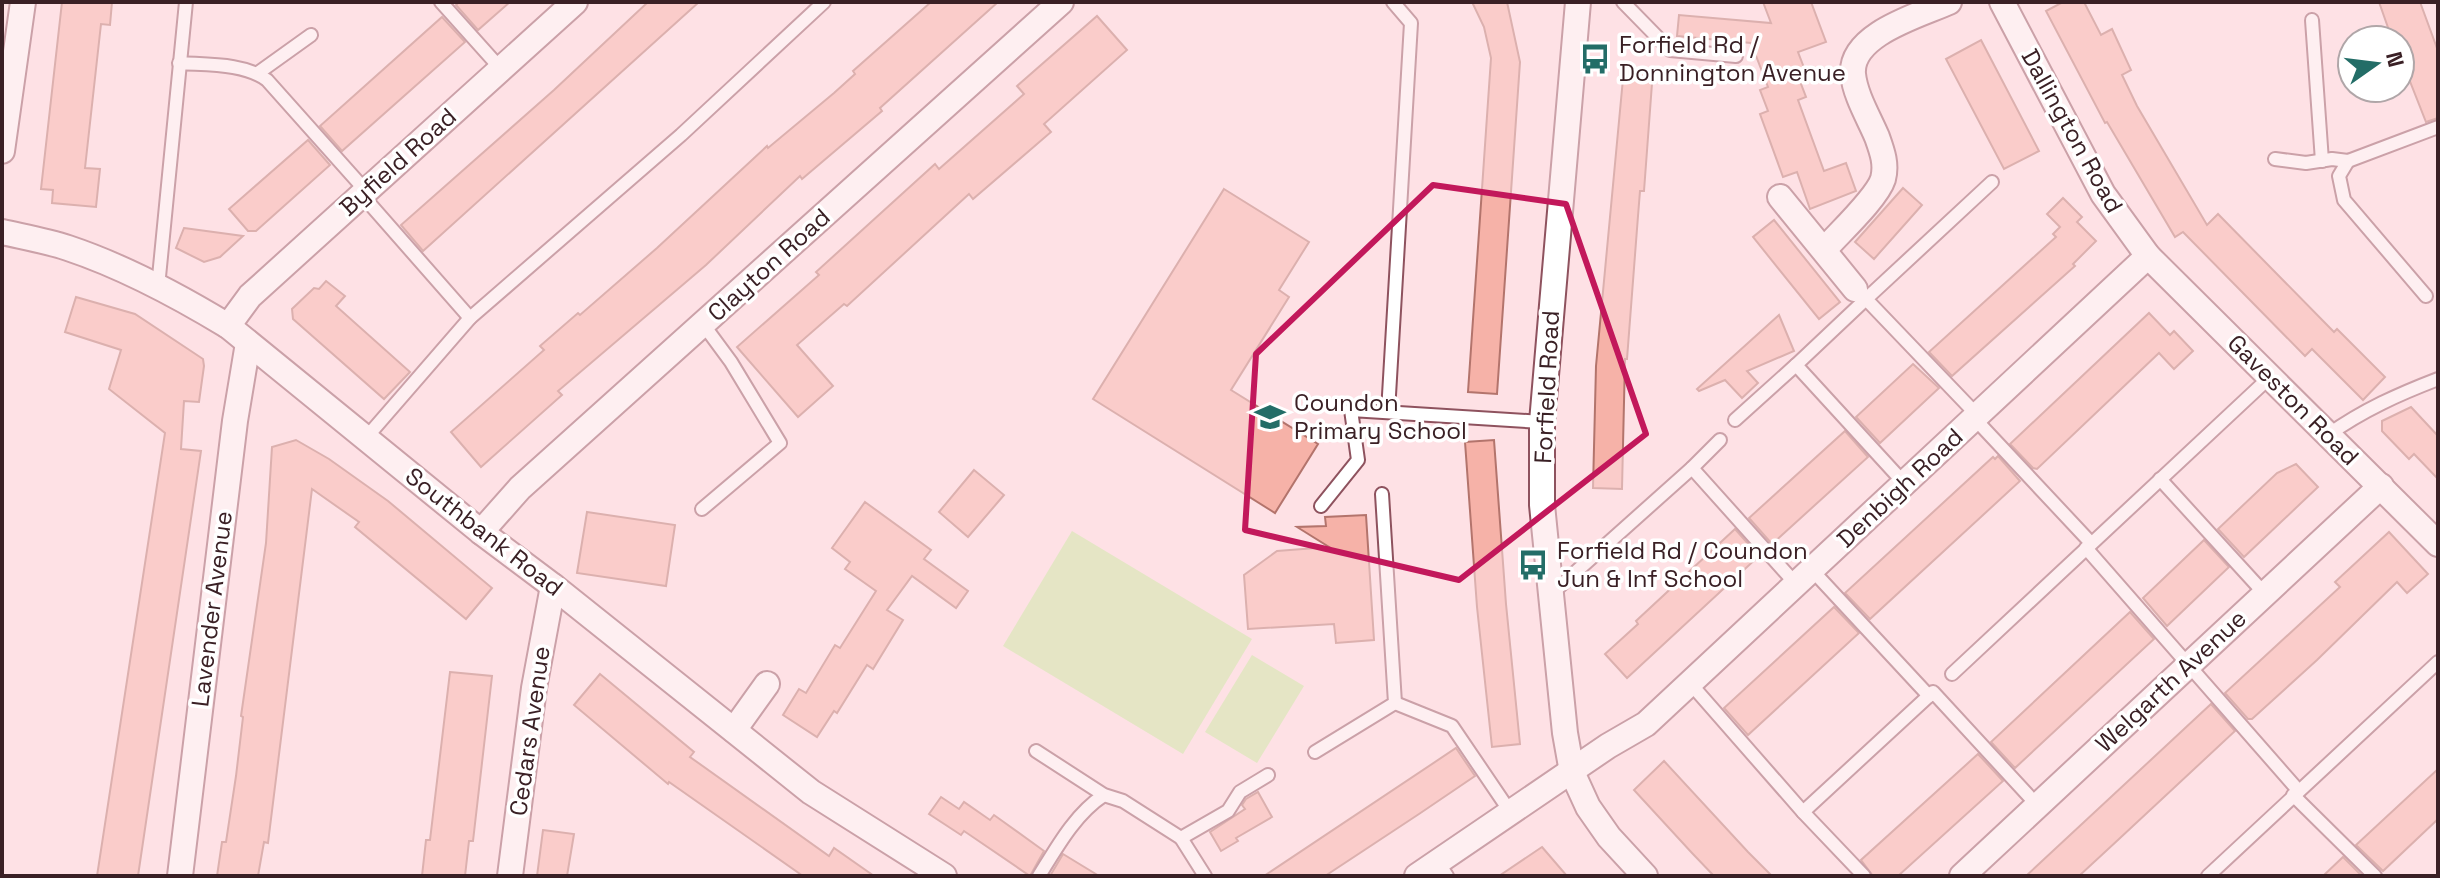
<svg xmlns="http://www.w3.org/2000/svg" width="2440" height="878" viewBox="0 0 2440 878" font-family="'Space Grotesk',sans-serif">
	<rect width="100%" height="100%" fill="#fee1e5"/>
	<g fill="#c7e99d">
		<polygon points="1072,531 1252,639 1183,754 1003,646"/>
		<polygon points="1252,655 1304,686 1257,763 1205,732"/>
	</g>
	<g fill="#f6b2a8" stroke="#b3746c" stroke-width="2">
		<polygon points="62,2 112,2 110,25 101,24 85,168 100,169 96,207 52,203 53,190 41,189"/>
		<polygon points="459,2 510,2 478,30 456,5"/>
		<polygon points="648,2 699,2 423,251 401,225 554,90"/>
		<polygon points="931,2 998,2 880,108 882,111 802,179 800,176 706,265 558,391 562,395 481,467 451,432 544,350 540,346 578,313 580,315 657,248 767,146 768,148 834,93 855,74 853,71"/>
		<polygon points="1472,2 1507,2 1520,62 1497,394 1468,392 1491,58 1484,27"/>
		<polygon points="1763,2 1811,2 1826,42 1798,52 1806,73 1798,76 1806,97 1798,100 1824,171 1846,163 1856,191 1810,209 1797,172 1783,177 1760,114 1768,111 1760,90 1768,87 1751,43 1677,36 1679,15 1771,23"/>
		<polygon points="2063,2 2084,2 2101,35 2112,29 2131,70 2122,75 2137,106 2207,225 2218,214 2334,332 2337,329 2385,377 2363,400 2312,349 2305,356 2183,232 2175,237 2107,122 2105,123 2046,11"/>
		<polygon points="2379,2 2420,2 2438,51 2438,118 2426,122 2400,56 2400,40 2394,40 2391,36"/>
		<polygon points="1097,16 1127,50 1044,124 1051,132 973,199 969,194 847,306 844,304 797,345 833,386 798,417 737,347 819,275 816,272 935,164 939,169 1024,94 1017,86"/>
		<polygon points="442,17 465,42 342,151 320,126"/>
		<polygon points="1981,40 2039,151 2004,169 1946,59"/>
		<polygon points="1624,68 1653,70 1644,191 1640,191 1638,216 1627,359 1625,359 1622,489 1593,488 1596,366"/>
		<polygon points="308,140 330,165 256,231 248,231 229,209"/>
		<polygon points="1903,188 1922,205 1874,259 1855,242"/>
		<polygon points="1224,189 1309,242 1279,290 1289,297 1231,390 1318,444 1275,513 1093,399"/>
		<polygon points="2063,198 2082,217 2077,222 2096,241 2073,264 2075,266 1952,376 1929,352 2056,237 2053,234 2060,227 2047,214"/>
		<polygon points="1774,220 1840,302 1819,319 1753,237"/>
		<polygon points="184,228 243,236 220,257 204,262 176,248"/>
		<polygon points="326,281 345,296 336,306 410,372 384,399 293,319 292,309 314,288 319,289"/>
		<polygon points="76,297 135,314 203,359 204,366 199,402 184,401 181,449 201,451 138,876 97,876 165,433 109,389 121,350 65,332"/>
		<polygon points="2149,313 2170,335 2174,331 2193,351 2174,369 2159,353 2037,469 2033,468 2010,444"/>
		<polygon points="1779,315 1794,351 1747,371 1758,383 1742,398 1725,380 1699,391 1697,389"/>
		<polygon points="1913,364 1939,388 1880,443 1856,417"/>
		<polygon points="2411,407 2438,436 2438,479 2414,454 2409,459 2382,431 2382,421"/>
		<polygon points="1845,431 1868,457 1772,544 1749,518"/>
		<polygon points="296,440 329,459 388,501 492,588 466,619 355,527 359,522 312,489 268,843 264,842 258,876 217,876 222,842 226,842 236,776 243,717 241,716 266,543 272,447"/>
		<polygon points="1494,440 1506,604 1520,744 1492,747 1477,607 1465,442"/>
		<polygon points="1998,456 2020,481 1870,619 1845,593 1993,457 1995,459"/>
		<polygon points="2296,464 2318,487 2244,557 2218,529 2277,473"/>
		<polygon points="974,470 1004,495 968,537 939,512"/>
		<polygon points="865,502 931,550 924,559 968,591 956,608 912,576 887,610 903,620 873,669 867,665 837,713 834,711 817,737 783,715 799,689 806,693 835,645 840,648 876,591 845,569 850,562 832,548"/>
		<polygon points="587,512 675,525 666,586 577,573"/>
		<polygon points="1366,515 1374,640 1336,643 1334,624 1248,629 1244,575 1277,551 1329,547 1297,527 1326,526 1325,517"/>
		<polygon points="1735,529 1759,556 1627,678 1605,654 1638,624 1636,621"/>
		<polygon points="2389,532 2428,574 2407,593 2397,582 2317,660 2252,719 2248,719 2225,693 2340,587 2335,582"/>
		<polygon points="2204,540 2229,567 2167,626 2143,598"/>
		<polygon points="1834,607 1859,633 1748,735 1724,708"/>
		<polygon points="2130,612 2154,639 2015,768 1991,742"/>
		<polygon points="450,672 492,676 473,841 469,841 465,876 422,876 426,840 430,840"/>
		<polygon points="600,674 694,752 690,757 829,856 834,848 874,876 803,876 669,782 668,784 574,705"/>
		<polygon points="2211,704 2235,731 2119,839 2079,876 2026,876"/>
		<polygon points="1456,748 1475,776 1419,814 1325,876 1264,876"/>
		<polygon points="1978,754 2003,781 1898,876 1873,876 1861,860"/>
		<polygon points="1664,761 1748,852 1772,876 1714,876 1692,853 1634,790"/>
		<polygon points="2438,769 2438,819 2383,871 2356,845"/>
		<polygon points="1258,792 1272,817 1236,838 1238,841 1221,851 1210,832 1245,809 1242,805 1246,799"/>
		<polygon points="941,797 959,809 964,802 990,820 994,815 1044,851 1030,876 964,831 961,835 929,814"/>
		<polygon points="543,830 574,834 567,876 537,876"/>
		<polygon points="1542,847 1567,876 1499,876"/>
		<polygon points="1063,854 1099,876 1050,876"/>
		<polygon points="2343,857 2362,876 2323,876"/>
	</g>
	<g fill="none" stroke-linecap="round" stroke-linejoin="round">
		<g stroke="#8e525e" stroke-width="16">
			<g id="lane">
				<polyline points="441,2 501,69"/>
				<polyline points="1623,2 1670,50 1736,56"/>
				<polyline points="2312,20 2322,161"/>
				<path d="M179,63C207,65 244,63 267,80L366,191"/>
				<polyline points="258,73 311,35"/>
				<polyline points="2275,159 2306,163 2332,159 2348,161 2438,127"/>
				<polyline points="2348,161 2339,176 2344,200 2426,296"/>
				<polyline points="362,195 470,318"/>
				<polyline points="158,287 186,2"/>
				<polyline points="1866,299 1796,365 1905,484"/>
				<polyline points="1388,412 1411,23 1393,2"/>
				<polyline points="1978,416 1866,299 1992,182"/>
				<polyline points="1975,419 2091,543"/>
				<polyline points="1735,420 1796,365"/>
				<path d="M2328,435C2363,410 2399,394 2438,379"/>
				<polyline points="365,439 470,318 681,135 824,2"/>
				<polyline points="1720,440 1692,468 1796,584"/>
				<polyline points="2160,479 2265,594"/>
				<polyline points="1321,506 1358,460 1351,410 1542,422"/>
				<polyline points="702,509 780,443 731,362 703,324"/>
				<polyline points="2086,548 2298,790"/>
				<polyline points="1812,570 1929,696"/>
				<polyline points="1551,594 1692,468"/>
				<polyline points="1952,674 2270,377"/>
				<polyline points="1690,683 1803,812 1933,692 2038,806"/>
				<polyline points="1395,703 1452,726 1511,813"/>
				<polyline points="1036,751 1104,795 1123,801 1181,838 1228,811 1240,792 1268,775"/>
				<polyline points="1315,752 1395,703 1382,494"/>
				<polyline points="2293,795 2375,876"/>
				<polyline points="1803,812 1864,876"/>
				<polyline points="1181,838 1205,876"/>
				<polyline points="1438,862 1447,876"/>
				<path d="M1039,876C1057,847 1075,814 1104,795"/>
				<polyline points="2208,876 2438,662"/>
			</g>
		</g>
		<g stroke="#8e525e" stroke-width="28">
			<g id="street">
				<polyline points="1578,2 1542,422 1542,505 1565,733 1572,772 1588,807 1609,837 1645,876"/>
				<polyline points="2002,2 2103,194 2148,256 2438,544"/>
				<polyline points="2,151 23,2"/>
				<polyline points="1780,197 1855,289"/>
				<path d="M2,232C24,237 47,241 68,248C125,267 177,295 228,326L481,532L553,586L811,792L944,876"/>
				<path d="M1825,249C1839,233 1877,198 1883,179C1887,164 1882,151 1877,137C1869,118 1855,95 1853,74C1850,34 1920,15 1949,2"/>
				<polyline points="228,326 250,296 575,2"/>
				<polyline points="481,532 520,488 1061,2"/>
				<polyline points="734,730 767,684"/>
				<polyline points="180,876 235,421 248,343"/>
				<polyline points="510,876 534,688 553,586"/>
				<polyline points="1417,876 1608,746 1646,724 2148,256"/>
				<polyline points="1962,876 2381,486"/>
			</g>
		</g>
		<use href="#lane" stroke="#fff" stroke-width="12"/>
		<use href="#street" stroke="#fff" stroke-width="24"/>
	</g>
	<path d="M0 0H2440V878H0ZM1433,185L1566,204L1646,434L1459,580L1245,530L1256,354Z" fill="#fee1e5" fill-opacity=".55" fill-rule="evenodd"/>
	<path fill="none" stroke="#c2185b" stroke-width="6" stroke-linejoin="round" d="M1433,185L1566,204L1646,434L1459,580L1245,530L1256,354Z"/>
	<defs>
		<g id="bus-bare" transform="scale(2.4)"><path d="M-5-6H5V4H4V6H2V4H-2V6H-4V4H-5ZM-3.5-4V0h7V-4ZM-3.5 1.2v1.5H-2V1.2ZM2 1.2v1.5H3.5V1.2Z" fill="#236d67" stroke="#fff" stroke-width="2.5" paint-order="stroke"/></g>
		<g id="school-bare" transform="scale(2.4)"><path d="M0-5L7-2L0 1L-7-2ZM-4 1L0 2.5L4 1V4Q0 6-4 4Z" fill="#236d67" stroke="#fff" stroke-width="2.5" paint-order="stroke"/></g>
	</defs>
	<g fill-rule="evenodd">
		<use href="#bus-bare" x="1595" y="59"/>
		<use href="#school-bare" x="1270" y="417"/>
		<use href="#bus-bare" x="1533" y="565"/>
	</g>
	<g text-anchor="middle" stroke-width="7" stroke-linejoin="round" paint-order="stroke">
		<g font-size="24" fill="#3a2025" stroke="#fff" text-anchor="start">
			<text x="1619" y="53">Forfield Rd /<tspan x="1619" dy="28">Donnington Avenue</tspan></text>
			<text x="1294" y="411">Coundon<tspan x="1294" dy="28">Primary School</tspan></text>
			<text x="1557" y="559">Forfield Rd / Coundon<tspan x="1557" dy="28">Jun &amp; Inf School</tspan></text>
		</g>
		<g font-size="24" fill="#3a2025" stroke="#fff">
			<text transform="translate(2072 131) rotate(61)" y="8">Dallington Road</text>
			<text transform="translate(398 162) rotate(-42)" y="8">Byfield Road</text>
			<text transform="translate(769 265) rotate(-42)" y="8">Clayton Road</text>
			<text transform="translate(1547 387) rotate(-87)" y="8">Forfield Road</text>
			<text transform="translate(2293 400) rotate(45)" y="8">Gaveston Road</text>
			<text transform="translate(1900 488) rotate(-43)" y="8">Denbigh Road</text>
			<text transform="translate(484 532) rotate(38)" y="8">Southbank Road</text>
			<text transform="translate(212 609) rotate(-83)" y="8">Lavender Avenue</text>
			<text transform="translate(2171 681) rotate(-43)" y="8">Welgarth Avenue</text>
			<text transform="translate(530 731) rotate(-82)" y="8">Cedars Avenue</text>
		</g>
	</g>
	<rect width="2440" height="878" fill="none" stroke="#3a2025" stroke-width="8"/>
	<g transform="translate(2376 64) rotate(76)"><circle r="38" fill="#ffffff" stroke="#b0a6a8" stroke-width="2"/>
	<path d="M0-6L14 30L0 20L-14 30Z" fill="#236d67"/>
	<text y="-12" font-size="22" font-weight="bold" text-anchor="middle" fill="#3a2025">N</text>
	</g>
</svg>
